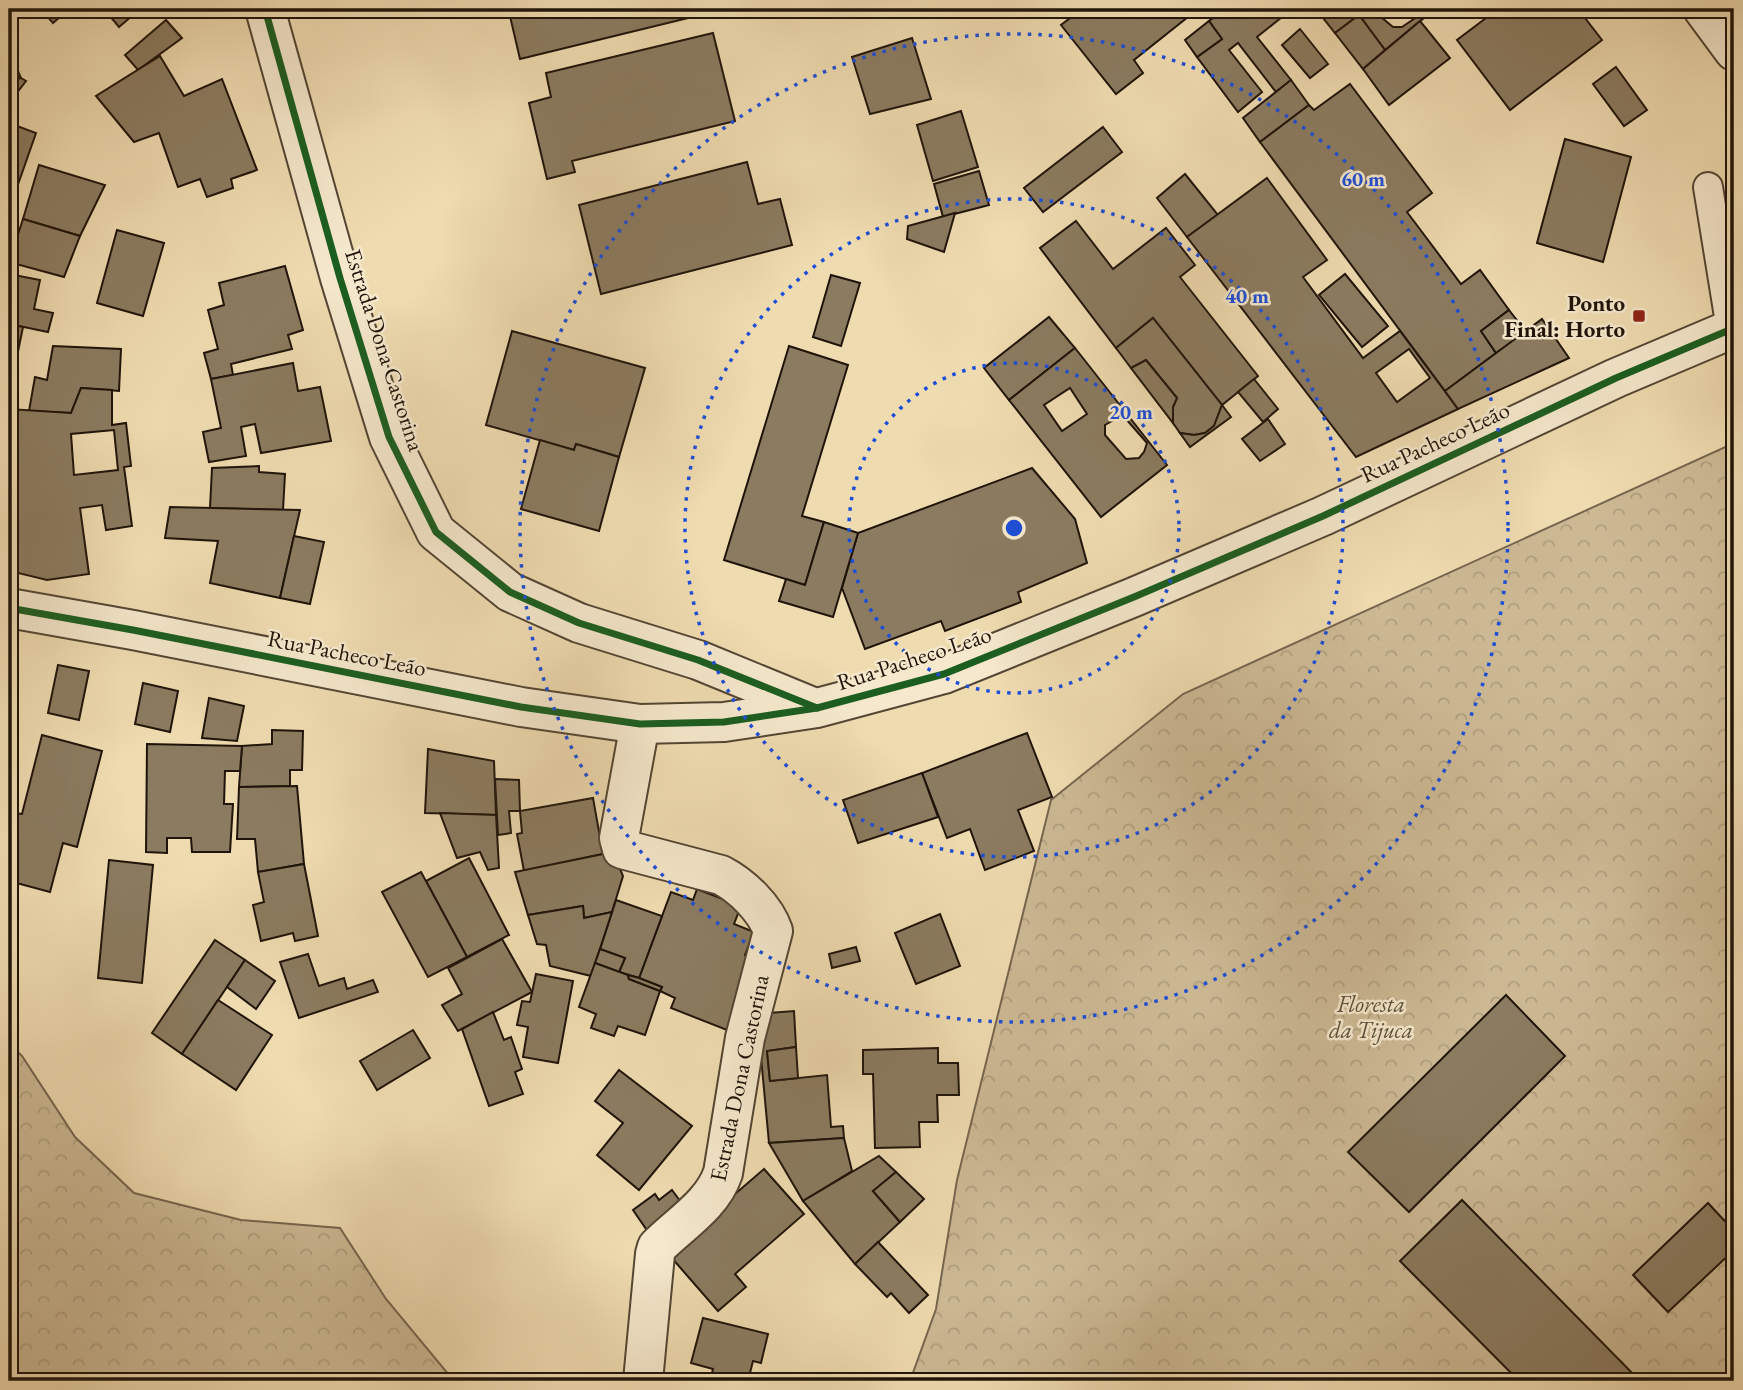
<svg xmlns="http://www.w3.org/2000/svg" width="1743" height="1390" viewBox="0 0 1743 1390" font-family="'EB Garamond',serif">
	<defs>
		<pattern id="forest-crowns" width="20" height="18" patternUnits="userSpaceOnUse" patternTransform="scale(1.75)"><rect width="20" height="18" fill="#ccb994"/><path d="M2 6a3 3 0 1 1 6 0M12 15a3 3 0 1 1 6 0" fill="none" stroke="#af9e7e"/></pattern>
	</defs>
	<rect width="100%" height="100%" fill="#efdbb0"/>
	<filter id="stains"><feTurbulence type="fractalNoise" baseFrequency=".00286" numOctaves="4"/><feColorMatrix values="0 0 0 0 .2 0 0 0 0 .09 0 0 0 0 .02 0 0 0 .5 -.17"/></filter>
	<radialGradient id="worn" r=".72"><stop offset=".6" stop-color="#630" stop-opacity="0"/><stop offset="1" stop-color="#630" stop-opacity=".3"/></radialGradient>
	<g fill="url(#forest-crowns)" stroke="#76664f" stroke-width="2">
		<polygon points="1734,443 1734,1381 910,1381 936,1309 957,1180 1051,800 1183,694"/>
		<polygon points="9,1044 22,1056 75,1137 134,1193 241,1220 340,1228 386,1299 454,1381 9,1381"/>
	</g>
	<g fill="#8b7b60" stroke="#1f140a" stroke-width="2" fill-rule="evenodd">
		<polygon points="41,9 69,9 53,23"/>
		<polygon points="104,9 140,9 119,27"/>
		<polygon points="523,9 689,9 690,12 702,9 725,9 520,59 509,12"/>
		<polygon points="1082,9 1198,9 1134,60 1143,73 1116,94 1061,25"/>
		<polygon points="1225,9 1292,9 1257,37 1291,80 1276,92 1238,43 1229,50 1262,92 1238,112 1197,57 1222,39 1209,21"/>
		<polygon points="1316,9 1392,9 1381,17 1393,27 1402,27 1421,14 1417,9 1435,9 1385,50 1359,15 1335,33"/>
		<polygon points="1498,9 1578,9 1602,40 1510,110 1457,40"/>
		<polygon points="1359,15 1385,50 1363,69 1335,33"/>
		<polygon points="166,20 182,38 138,70 125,55"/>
		<polygon points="1209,21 1222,39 1197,57 1185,40"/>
		<polygon points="1420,21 1450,58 1389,105 1363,69"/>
		<polygon points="1300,29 1328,64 1310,78 1282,45"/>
		<polygon points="713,33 735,121 572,161 575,172 547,179 529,103 551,97 546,73"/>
		<polygon points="912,38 931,99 870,114 852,57"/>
		<polygon points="9,50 21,78 9,81"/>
		<polygon points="160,56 184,96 222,79 257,170 231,179 233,188 207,197 200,179 178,187 159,133 134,142 96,96"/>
		<polygon points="1616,67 1647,110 1624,126 1593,84"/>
		<polygon points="21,78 26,81 9,103 9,81"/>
		<polygon points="1291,80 1309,105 1260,142 1243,118"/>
		<polygon points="1350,84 1432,193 1407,212 1461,284 1480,270 1509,310 1481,331 1496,353 1445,391 1260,142 1309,105 1314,110"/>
		<polygon points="961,111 978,167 933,181 917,125"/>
		<polygon points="9,123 36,133 15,193 9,191"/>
		<polygon points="1103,127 1122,152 1043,212 1024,188"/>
		<polygon points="1565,139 1631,157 1603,262 1537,243"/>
		<polygon points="747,162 758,204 780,199 792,245 601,294 579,205"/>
		<polygon points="39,165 105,185 80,236 23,219"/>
		<polygon points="979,171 989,205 943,217 934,184"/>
		<polygon points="1185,174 1218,215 1187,237 1157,198"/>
		<path d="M1267,178L1327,260L1303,277L1363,358L1400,331L1458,409L1356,457L1187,237ZM1409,349L1430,378L1397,402L1376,373Z"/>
		<polygon points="955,213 944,252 907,239 908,226"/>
		<polygon points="23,219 80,236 64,277 9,262"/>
		<polygon points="1076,221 1113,269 1166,228 1195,265 1180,277 1258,376 1222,405 1153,318 1116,348 1040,248"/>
		<polygon points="117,230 164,243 143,316 97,303"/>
		<polygon points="285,266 303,330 288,335 292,349 231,364 233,375 211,379 204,353 218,349 208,310 224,305 219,283"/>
		<polygon points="9,274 40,280 34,309 53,313 48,332 9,324"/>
		<polygon points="1345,274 1388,326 1362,347 1319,295"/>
		<polygon points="831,275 860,283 841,346 813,337"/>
		<polygon points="1509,310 1526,332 1496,353 1481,331"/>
		<polygon points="1049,317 1075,348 1009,400 984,368"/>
		<polygon points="1153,318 1222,405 1214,426 1205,433 1194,435 1180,433 1173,423 1173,407 1177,398 1146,360 1131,368 1116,348"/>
		<polygon points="1542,319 1569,358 1458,409 1445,391"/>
		<polygon points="9,324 23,327 10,391 9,391"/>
		<polygon points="512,331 645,368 619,457 576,444 574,450 486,425"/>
		<polygon points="53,346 121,349 119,391 81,388 71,413 29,411 35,377 47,380"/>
		<polygon points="789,346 848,365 802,516 824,522 805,585 724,560"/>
		<path d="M1075,348L1167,465L1101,517L1009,400ZM1070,388L1087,414L1062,431L1044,405ZM1119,417L1126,419L1147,443L1144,452L1139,458L1126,459L1105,435V425Z"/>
		<polygon points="1146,360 1177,398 1173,407 1173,423 1131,368"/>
		<polygon points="293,363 298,391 320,387 331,441 261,453 255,424 241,427 246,456 209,462 203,432 221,428 211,379"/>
		<polygon points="1254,379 1278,409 1263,422 1238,392"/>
		<path d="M81,388L112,390V425L126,423L131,466L124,467L132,526L106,530L102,505L80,508L89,574L47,580L14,572L9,540V409L71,413ZM114,430L118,470L74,475L71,434Z"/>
		<polygon points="1222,405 1231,417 1190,447 1180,433 1194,435 1205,433 1214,426"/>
		<polygon points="1268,419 1285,444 1260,461 1242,439"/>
		<polygon points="540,440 574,450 576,444 619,457 599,531 521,509"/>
		<polygon points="259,466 259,472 285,474 283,510 210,508 212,468"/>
		<polygon points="1032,468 1075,519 1087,563 1018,592 1021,602 945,631 941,621 865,649 842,588 858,533"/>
		<polygon points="170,507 300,510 280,598 210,583 218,541 165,538"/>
		<polygon points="824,522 858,533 833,617 779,601 786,579 805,585"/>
		<polygon points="294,536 324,542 310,604 280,598"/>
		<polygon points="58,665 89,671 79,720 48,713"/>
		<polygon points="143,683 178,691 170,732 135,724"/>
		<polygon points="209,698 244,706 237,741 202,738"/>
		<polygon points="9,727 12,727 9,757"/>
		<polygon points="272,730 303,731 302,770 290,770 290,786 239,787 242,746 272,744"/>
		<polygon points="1027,733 1052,797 1018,810 1034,851 985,870 970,829 947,838 922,773"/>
		<polygon points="42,735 102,751 77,847 63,843 50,892 9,881 9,837 15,813 22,814"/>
		<polygon points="147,744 242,746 240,771 225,771 224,804 233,804 230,852 192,852 191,838 167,838 167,853 146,852"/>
		<polygon points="428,749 494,761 496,815 425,813"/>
		<polygon points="922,773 938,817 858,843 843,800"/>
		<polygon points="495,779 519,780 520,811 509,811 511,833 498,835"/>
		<polygon points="297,786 304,864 258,872 255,839 237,839 239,787"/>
		<polygon points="593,798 603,854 524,871 517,834 522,833 520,811"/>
		<polygon points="9,812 15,813 9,836"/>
		<polygon points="440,813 496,815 499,868 488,870 480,852 457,858"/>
		<polygon points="613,852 623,876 612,912 584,918 583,906 528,915 515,872"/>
		<polygon points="469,858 509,935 467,957 426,881"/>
		<polygon points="109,860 153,865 142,983 98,978"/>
		<polygon points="304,864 318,936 295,941 293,933 261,941 253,905 264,902 258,872"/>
		<polygon points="421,872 467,957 428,977 382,892"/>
		<polygon points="697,889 741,906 734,924 754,932 745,955 754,959 727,1030 671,1008 675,998 660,991 662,987 639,978 671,892 693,900"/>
		<polygon points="616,900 662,916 639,978 619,972 625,958 600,949"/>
		<polygon points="583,906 584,918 612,912 591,976 550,966 546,945 537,944 528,915"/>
		<polygon points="940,914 960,966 916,984 895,933"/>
		<polygon points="502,939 532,992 458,1031 442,1005 462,994 448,968"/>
		<polygon points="215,940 245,960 182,1054 152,1033"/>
		<polygon points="856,947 860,961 832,968 829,954"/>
		<polygon points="600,949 625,958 619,972 595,963"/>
		<polygon points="308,954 319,986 344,978 347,989 373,980 378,992 299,1018 280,962"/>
		<polygon points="245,960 275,981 256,1009 227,987"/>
		<polygon points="595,963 628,975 629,979 660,991 645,1035 618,1026 614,1036 591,1028 596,1014 579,1007"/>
		<polygon points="536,974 573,981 558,1063 523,1057 528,1027 517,1025 522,1001 530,1002"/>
		<polygon points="628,975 639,978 662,987 660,991 629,979"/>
		<polygon points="1506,995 1565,1056 1409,1212 1348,1152"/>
		<polygon points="218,1000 272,1035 236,1090 182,1054"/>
		<polygon points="794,1011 796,1047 767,1051 770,1081 827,1075 831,1127 843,1126 844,1138 769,1143 757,1014"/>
		<polygon points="493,1012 504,1040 511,1037 522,1069 515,1072 523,1094 489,1106 462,1029"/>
		<polygon points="413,1030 430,1058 377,1090 360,1061"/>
		<polygon points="796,1047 798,1078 770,1081 767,1051"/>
		<polygon points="938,1048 938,1063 958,1063 959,1095 937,1095 938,1122 919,1122 920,1147 875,1148 873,1074 863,1074 863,1050"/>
		<polygon points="619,1070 692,1126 639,1190 597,1155 623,1123 595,1101"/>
		<polygon points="844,1138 852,1171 803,1201 769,1143"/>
		<polygon points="879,1156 896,1172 873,1191 900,1222 855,1264 803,1201"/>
		<polygon points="764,1169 804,1214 735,1274 746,1287 718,1311 664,1249 691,1232"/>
		<polygon points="896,1172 924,1199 900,1222 873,1191"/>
		<polygon points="672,1190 689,1213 653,1239 633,1210 655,1194 659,1200"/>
		<polygon points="1462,1200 1640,1381 1519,1381 1400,1261"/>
		<polygon points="1708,1203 1734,1231 1734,1250 1668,1312 1633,1275"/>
		<polygon points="878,1242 928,1295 909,1313 891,1293 887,1297 855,1264"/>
		<polygon points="703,1318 768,1334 761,1363 753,1361 748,1381 710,1381 713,1369 691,1363"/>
	</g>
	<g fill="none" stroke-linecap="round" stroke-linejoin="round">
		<g stroke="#534634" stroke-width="32">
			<polyline id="lane" points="1708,187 1731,329"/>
		</g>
		<g stroke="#534634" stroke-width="42">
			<g id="street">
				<polyline points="265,9 340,278 389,437 436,532 510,592 579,623 698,660 815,708"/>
				<polyline points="1703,9 1734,51"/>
				<polyline points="9,608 133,630 521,707 640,724 724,722 817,708 944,674 1134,597 1323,516 1616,378 1734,328"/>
				<path d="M640,724L619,838L622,849L721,875C742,886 765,908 773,931L745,1038L723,1173C712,1205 681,1223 657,1247L655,1254L643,1381"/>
			</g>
		</g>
		<use href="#lane" stroke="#f5e8cc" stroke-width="28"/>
		<use href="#street" stroke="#f5e8cc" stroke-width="38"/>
		<g stroke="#f5e8cc" stroke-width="11">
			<g id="cycleway">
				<polyline points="265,9 340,278 389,437 436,532 510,592 579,623 698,660 817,708"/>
				<polyline points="9,608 133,630 521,707 640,724 724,722 817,708 944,674 1134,597 1323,516 1616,378 1734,328"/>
			</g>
		</g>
		<use href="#cycleway" stroke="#1b5e20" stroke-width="7"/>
	</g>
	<g fill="none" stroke="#1d4ed8" stroke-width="3.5" stroke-dasharray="3.5 7">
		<circle cx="1014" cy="528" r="165"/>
		<circle cx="1014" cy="528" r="329"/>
		<circle cx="1014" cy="528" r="494"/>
	</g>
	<rect fill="#8f2418" stroke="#f5e8cc" stroke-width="2.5" x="1632" y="309" width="14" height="14" rx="3.5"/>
	<g text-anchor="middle" stroke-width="5" stroke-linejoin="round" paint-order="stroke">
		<g font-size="23" font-weight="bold" fill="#1f140a" stroke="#f5e8cc" text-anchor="end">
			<text x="1625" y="311">Ponto<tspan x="1625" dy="26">Final: Horto</tspan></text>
		</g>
		<g font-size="23" fill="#1f140a" stroke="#f5e8cc">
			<text transform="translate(385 350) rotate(72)" y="8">Estrada Dona Castorina</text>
			<text transform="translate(1435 442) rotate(-25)" y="8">Rua Pacheco Leão</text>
			<text transform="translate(347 653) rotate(11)" y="8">Rua Pacheco Leão</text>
			<text transform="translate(914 658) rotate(-18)" y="8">Rua Pacheco Leão</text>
			<text transform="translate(739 1078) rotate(-78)" y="8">Estrada Dona Castorina</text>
		</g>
		<g font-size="23" font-style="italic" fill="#5c4e3a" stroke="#f5e8cc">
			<text x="1371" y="1012">Floresta<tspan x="1371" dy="26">da Tijuca</tspan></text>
		</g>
	</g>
	<circle cx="1014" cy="528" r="10" fill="#1d4ed8" stroke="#f5e8cc" stroke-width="3.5"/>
	<g font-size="21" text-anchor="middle" font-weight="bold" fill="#1d4ed8" stroke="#f5e8cc" stroke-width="5" stroke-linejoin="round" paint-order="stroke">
		<text x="1363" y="186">60 m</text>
		<text x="1247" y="303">40 m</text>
		<text x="1131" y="419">20 m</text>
	</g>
	<rect width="1743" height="1390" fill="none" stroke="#efdbb0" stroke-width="35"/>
	<rect x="10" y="10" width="1722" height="1369" fill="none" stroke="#1f140a" stroke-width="3.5"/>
	<rect x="18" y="18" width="1708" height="1355" fill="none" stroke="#1f140a" stroke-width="2"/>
	<rect width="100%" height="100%" filter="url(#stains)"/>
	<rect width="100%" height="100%" fill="url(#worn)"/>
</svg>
